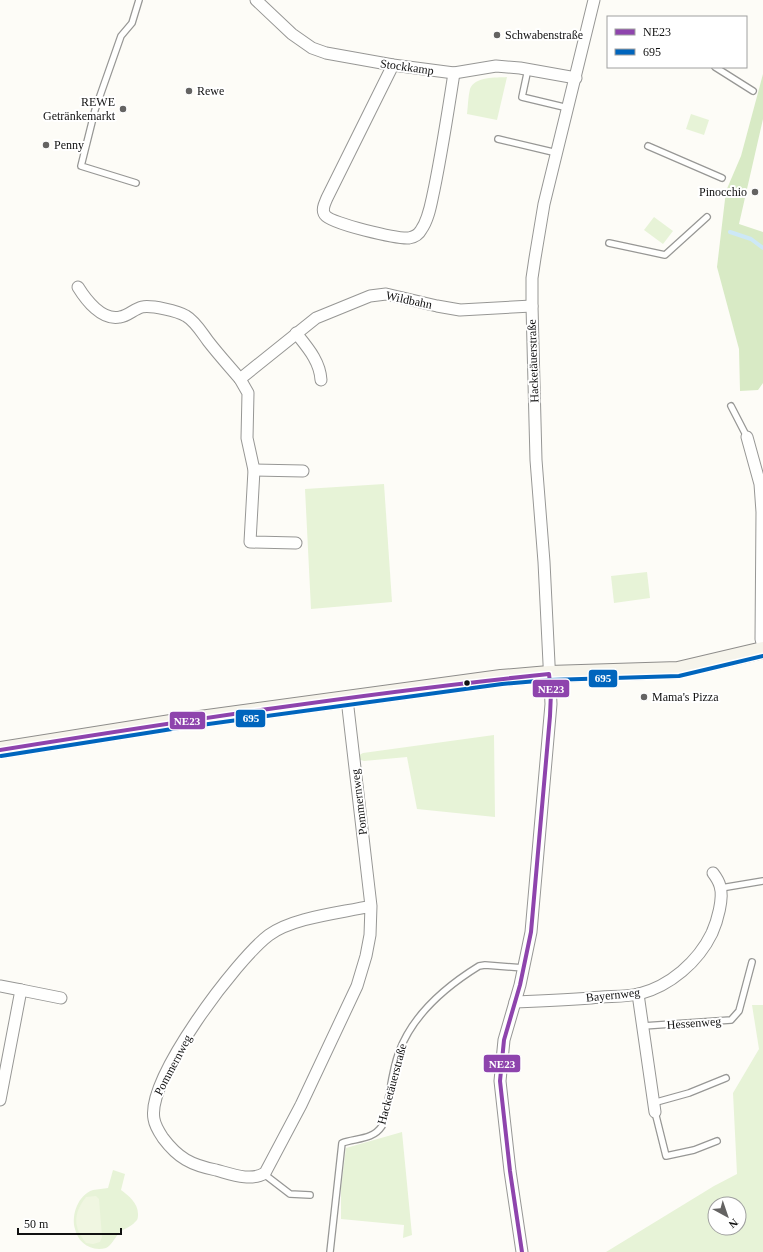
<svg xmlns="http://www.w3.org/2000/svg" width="763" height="1252" viewBox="0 0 763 1252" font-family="Georgia,serif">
	<rect width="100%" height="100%" fill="#fdfcf7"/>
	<g fill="#e7f3d7" fill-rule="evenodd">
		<path d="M507,77L497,120L467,114C468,106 468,97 470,89C475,76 496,78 507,77Z"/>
		<polygon points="691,114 709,120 704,135 686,129"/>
		<polygon points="654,217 673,231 663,244 644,230"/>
		<polygon points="384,484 392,602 311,609 305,489"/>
		<polygon points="647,572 650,598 614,603 611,576"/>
		<polygon points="494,735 495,817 417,809 407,757 364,761 354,758 363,753"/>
		<path d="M752,1005H763V1252H606L714,1186L737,1174L733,1093L759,1049ZM715,1204H739V1228H715Z"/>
		<polygon points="402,1132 412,1235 403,1238 404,1225 341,1219 341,1188 346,1148"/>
		<path d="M113,1170L125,1174L121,1190C129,1196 138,1203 138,1214C138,1217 138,1220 135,1222C131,1227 125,1228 120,1232C115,1237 112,1245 106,1248C90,1252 78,1242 75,1229C71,1215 78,1195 93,1190C98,1189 103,1189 108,1188Z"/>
	</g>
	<polygon fill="#d8eac5" points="763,74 763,119 739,224 763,232 763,383 758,390 740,391 739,349 717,267 726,191 741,156"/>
	<path fill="#f0f6e1" d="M96,1196L99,1199L102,1237L100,1242L93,1244L86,1243C73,1228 73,1213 86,1197Z"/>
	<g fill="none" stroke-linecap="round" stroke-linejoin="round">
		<polyline stroke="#cde8f7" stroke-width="4" points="730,232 751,239 763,248"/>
		<g stroke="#979795" stroke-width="8">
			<g id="lane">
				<polyline points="715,67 753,91"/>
				<polyline points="528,69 522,97 568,108"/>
				<polyline points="498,139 557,153"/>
				<polyline points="648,146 722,178"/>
				<polyline points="136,183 81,166 95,110 121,36 132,23 139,0"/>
				<polyline points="609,243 665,255 707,217"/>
				<polyline points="731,406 747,437"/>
				<polyline points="721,888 763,881"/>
				<polyline points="643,1026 731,1020 739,1011 752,962"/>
				<polyline points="653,1103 689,1093 726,1078"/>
				<polyline points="655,1112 666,1156 694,1150 717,1141"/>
				<polyline points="264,1174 290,1194 310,1195"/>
				<path d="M330,1252L342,1143C356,1138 373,1140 382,1126C390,1102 390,1075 399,1052C413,1014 445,987 479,966L485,965L524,968"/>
			</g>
		</g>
		<g stroke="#979795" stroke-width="13">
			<g id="street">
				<polyline points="256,0 292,34 312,48 326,53 393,65 454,73 496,66 520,68 576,78"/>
				<path d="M393,65L327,198C325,203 321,210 325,215C331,224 398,239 409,238C414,237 419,234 421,230C429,219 431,203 434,190C442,151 448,112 454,73"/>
				<path d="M78,287C86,300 102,321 120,317C128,316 134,309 142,307C151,305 178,311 186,316C195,321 202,333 208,341C218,354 229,366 240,379"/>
				<path d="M296,333C307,347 320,361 321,380"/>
				<polyline points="747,437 760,484 762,512 761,639 763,647"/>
				<polyline points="254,470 303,471"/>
				<polyline points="296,543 250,542 254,470 247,438 248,393 240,379 316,318 370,296 386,294 437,306 460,310 532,306"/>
				<path d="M347,699L371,906L370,935L366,956L357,986L301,1105L265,1173C251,1182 231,1174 216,1170C191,1165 178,1158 163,1138C159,1132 155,1126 154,1119C146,1079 237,959 269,935C294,917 341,913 371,906"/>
				<polyline points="0,986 21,990 0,1100"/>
				<polyline points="21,990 61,998"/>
				<polyline points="638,994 655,1112"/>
				<path d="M515,1002C540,1001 565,1000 591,998C606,996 624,997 639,994C670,986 698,962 712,933C717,922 724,898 720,886C719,882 716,877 713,873"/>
				<polyline points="522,1252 510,1171 500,1081 504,1040 520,985 531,932 551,704 544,562 536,460 532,306 532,278 535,258 544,204 594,0"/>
			</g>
		</g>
		<g stroke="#8e8d8b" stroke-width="18">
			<polyline id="secondary" points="0,750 171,723 501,678 549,674 678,670 763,650"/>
		</g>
		<use href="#lane" stroke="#fffffe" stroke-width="5.5"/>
		<use href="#street" stroke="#fffffe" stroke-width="11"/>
		<use href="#secondary" stroke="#f6f4eb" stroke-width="16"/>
		<g stroke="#fff" stroke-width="7">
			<path id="bus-1" d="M0,750C182,721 365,693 549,674L551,692L550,716L531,932L520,985L504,1040L500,1081L510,1171L522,1252"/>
		</g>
		<g stroke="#fff" stroke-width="7">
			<polyline id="bus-2" points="1,756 172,729 502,684 549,680 679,676 763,656"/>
		</g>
		<use href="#bus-1" stroke="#8e44ad" stroke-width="4"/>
		<use href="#bus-2" stroke="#0065bd" stroke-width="4"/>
	</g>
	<g fill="#646362" stroke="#fff" stroke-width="1.5">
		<circle cx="497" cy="35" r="4"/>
		<circle cx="189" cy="91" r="4"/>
		<circle cx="123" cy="109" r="4"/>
		<circle cx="46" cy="145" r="4"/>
		<circle cx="755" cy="192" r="4"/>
		<circle cx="644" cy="697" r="4"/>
	</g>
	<circle fill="#111" stroke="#fff" stroke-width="1.5" cx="467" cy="683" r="3.5"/>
	<g text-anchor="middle" stroke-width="4" stroke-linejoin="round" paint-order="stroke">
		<g font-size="12" fill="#111" stroke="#fff" text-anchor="start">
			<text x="505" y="39">Schwabenstraße</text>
			<text x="197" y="95">Rewe</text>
			<text x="115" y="106" text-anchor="end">REWE<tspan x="115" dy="14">Getränkemarkt</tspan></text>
			<text x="54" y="149">Penny</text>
			<text x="747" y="196" text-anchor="end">Pinocchio</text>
			<text x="652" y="701">Mama's Pizza</text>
		</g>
		<g font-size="12" fill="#111" stroke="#fff">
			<text transform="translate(407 67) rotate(8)" y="4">Stockkamp</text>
			<text transform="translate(409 300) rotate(12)" y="4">Wildbahn</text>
			<text transform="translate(533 361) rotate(-92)" y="4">Hacketäuerstraße</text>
			<text transform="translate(359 802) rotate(-97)" y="4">Pommernweg</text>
			<text transform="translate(613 995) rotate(-6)" y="4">Bayernweg</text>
			<text transform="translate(694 1023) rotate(-4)" y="4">Hessenweg</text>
			<text transform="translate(173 1065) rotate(-62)" y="4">Pommernweg</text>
			<text transform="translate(392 1084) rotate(-75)" y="4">Hacketäuerstraße</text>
		</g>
	</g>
	<g stroke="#fff" stroke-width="1.5">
		<rect x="588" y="669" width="30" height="19" rx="4" fill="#0065bd"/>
		<rect x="532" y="679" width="38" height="19" rx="4" fill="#8e44ad"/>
		<rect x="235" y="709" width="31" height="19" rx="4" fill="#0065bd"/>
		<rect x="169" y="711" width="37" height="19" rx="4" fill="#8e44ad"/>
		<rect x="483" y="1054" width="38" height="19" rx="4" fill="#8e44ad"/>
	</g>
	<g font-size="11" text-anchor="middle" font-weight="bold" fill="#fff">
		<text x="603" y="682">695</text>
		<text x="551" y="693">NE23</text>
		<text x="251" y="722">695</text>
		<text x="187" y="725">NE23</text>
		<text x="502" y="1068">NE23</text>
	</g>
	<rect x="607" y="16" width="140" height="52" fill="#ffffff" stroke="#a0a0a0"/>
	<rect x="615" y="29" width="20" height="6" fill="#8e44ad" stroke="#a0a0a0"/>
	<text x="643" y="36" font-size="12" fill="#111111">NE23</text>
	<rect x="615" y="49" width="20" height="6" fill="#0065bd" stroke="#a0a0a0"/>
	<text x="643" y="56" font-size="12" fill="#111111">695</text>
	<g transform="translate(727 1216) rotate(140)"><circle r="19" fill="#ffffff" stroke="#a0a0a0"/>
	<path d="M0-3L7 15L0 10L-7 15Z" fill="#646362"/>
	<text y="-6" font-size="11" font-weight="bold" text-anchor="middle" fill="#111111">N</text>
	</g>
	<path d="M18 1228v6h103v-6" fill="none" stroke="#111111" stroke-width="2"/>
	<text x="24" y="1228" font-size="12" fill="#111111" stroke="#ffffff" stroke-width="3" paint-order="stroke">50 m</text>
</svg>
